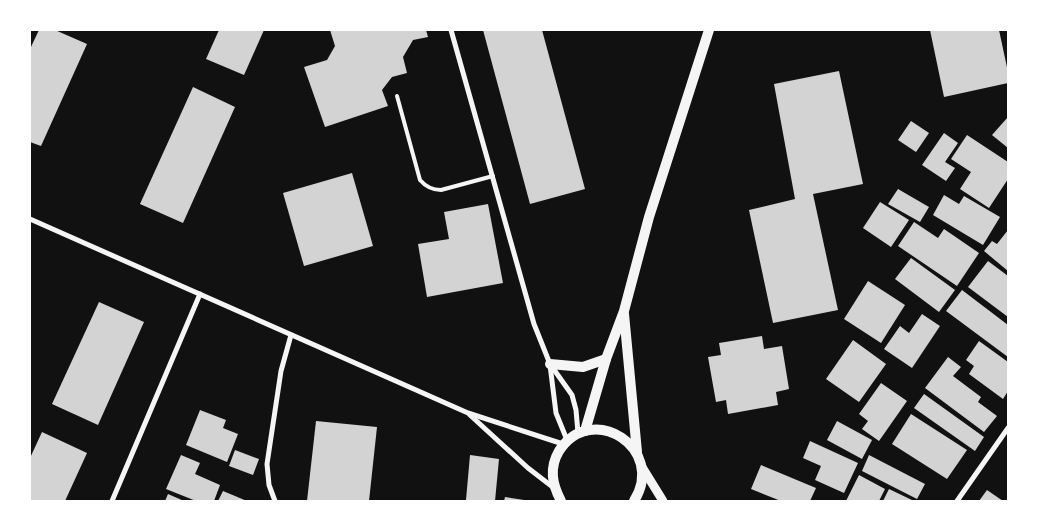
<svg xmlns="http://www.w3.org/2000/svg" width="1038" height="531" viewBox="0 0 1038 531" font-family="'Nunito Sans',sans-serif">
	<rect width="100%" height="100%" fill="#111"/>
	<g fill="#d3d3d3">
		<polygon points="39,30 55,30 87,44 41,146 30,142 30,49"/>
		<polygon points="219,30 264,30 244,75 206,59"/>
		<polygon points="330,30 426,30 428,37 413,40 403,57 407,73 392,77 382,90 388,106 325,127 304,67 327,60 335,46"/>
		<polygon points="483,30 542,30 585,189 530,204"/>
		<polygon points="930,30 999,30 1008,72 1008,83 944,97"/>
		<polygon points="839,71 863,184 813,194 838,310 773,323 749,210 795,199 774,84"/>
		<polygon points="193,87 235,107 183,223 140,204"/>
		<polygon points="1008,117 1008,148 992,135"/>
		<polygon points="911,121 929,133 916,152 898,140"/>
		<polygon points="944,133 958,143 945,162 955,168 946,181 922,165"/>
		<polygon points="967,135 1008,162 1008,179 989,208 960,189 971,172 951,159"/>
		<polygon points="352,173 373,246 304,266 283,193"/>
		<polygon points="898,189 929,207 920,222 888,204"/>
		<polygon points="944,195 959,204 964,196 1000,217 983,245 933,215"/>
		<polygon points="880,202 909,220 891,247 863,228"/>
		<polygon points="488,204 503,283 427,297 418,244 449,239 444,212"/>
		<polygon points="914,222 938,238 944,229 979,253 957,286 898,246"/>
		<polygon points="1008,230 1008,271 984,251 992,241 997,244"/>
		<polygon points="911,258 955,290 939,312 895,279"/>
		<polygon points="988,261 1008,276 1008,317 968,287"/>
		<polygon points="868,281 905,305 881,343 844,319"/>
		<polygon points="962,290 1008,325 1008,357 946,311"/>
		<polygon points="99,302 144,322 98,425 52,404"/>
		<polygon points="922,314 940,326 912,368 884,349 900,326 909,333"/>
		<polygon points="762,336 764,349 782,346 789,389 776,392 778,405 728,414 726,400 716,402 708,357 721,355 719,343"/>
		<polygon points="853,340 886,364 859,402 826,379"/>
		<polygon points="979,341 1008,362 1008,391 1003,399 969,374 974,366 966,360"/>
		<polygon points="948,357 961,367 953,376 981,397 978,402 997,416 984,432 925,388"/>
		<polygon points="881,383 907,401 879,441 862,429 868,421 859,414"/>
		<polygon points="924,394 984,437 975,451 914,408"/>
		<polygon points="200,410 226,420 223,428 238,434 227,462 186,445"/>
		<polygon points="911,414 967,450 947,479 892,444"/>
		<polygon points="316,421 377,427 369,501 307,501"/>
		<polygon points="837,421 872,440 862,459 827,440"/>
		<polygon points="42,432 87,453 65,501 30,501 30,458"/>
		<polygon points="810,441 858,463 844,493 815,480 821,466 803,458"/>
		<polygon points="235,450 259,459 253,475 229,466"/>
		<polygon points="181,455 200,463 195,474 220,485 214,501 196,501 166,489"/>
		<polygon points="470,455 499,459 495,501 466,500"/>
		<polygon points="869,455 925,484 917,499 862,471"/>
		<polygon points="761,465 816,488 810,501 781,501 751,489"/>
		<polygon points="859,475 885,489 879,501 846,501"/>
		<polygon points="889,489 914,501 883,501"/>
		<polygon points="987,490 1003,501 979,501"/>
		<polygon points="223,491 247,501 218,501"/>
		<polygon points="168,494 184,501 165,501"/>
		<polygon points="505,497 524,500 524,501 504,501"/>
	</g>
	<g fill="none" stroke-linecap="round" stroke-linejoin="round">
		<path stroke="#f5f5f5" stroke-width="4" d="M397,96L420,180C426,187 432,190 441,190L493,176"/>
		<g stroke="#f5f5f5" stroke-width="5">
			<polyline points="451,30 534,324 550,364 572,395 576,410 578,433"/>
			<polyline points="30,219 468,413 563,444"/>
			<polyline points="550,365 556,413 567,440"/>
			<polyline points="470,415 528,468 554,488"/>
			<polyline points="112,501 200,294"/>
			<polyline points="275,501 269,485 267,464 281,371 291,335"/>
			<polyline points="957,501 1008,428"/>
		</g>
		<polyline stroke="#f5f5f5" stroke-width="9" points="642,467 663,501"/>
		<g stroke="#f5f5f5" stroke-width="10">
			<polyline points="624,314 637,452"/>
			<polyline points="550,364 583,367 606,359"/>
			<polyline points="585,431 606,359 624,311 649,217 709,30"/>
			<path d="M561,501C552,484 549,468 559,451C592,400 667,449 634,501"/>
		</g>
	</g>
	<rect width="1038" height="531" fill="none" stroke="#ffffff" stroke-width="62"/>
</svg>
